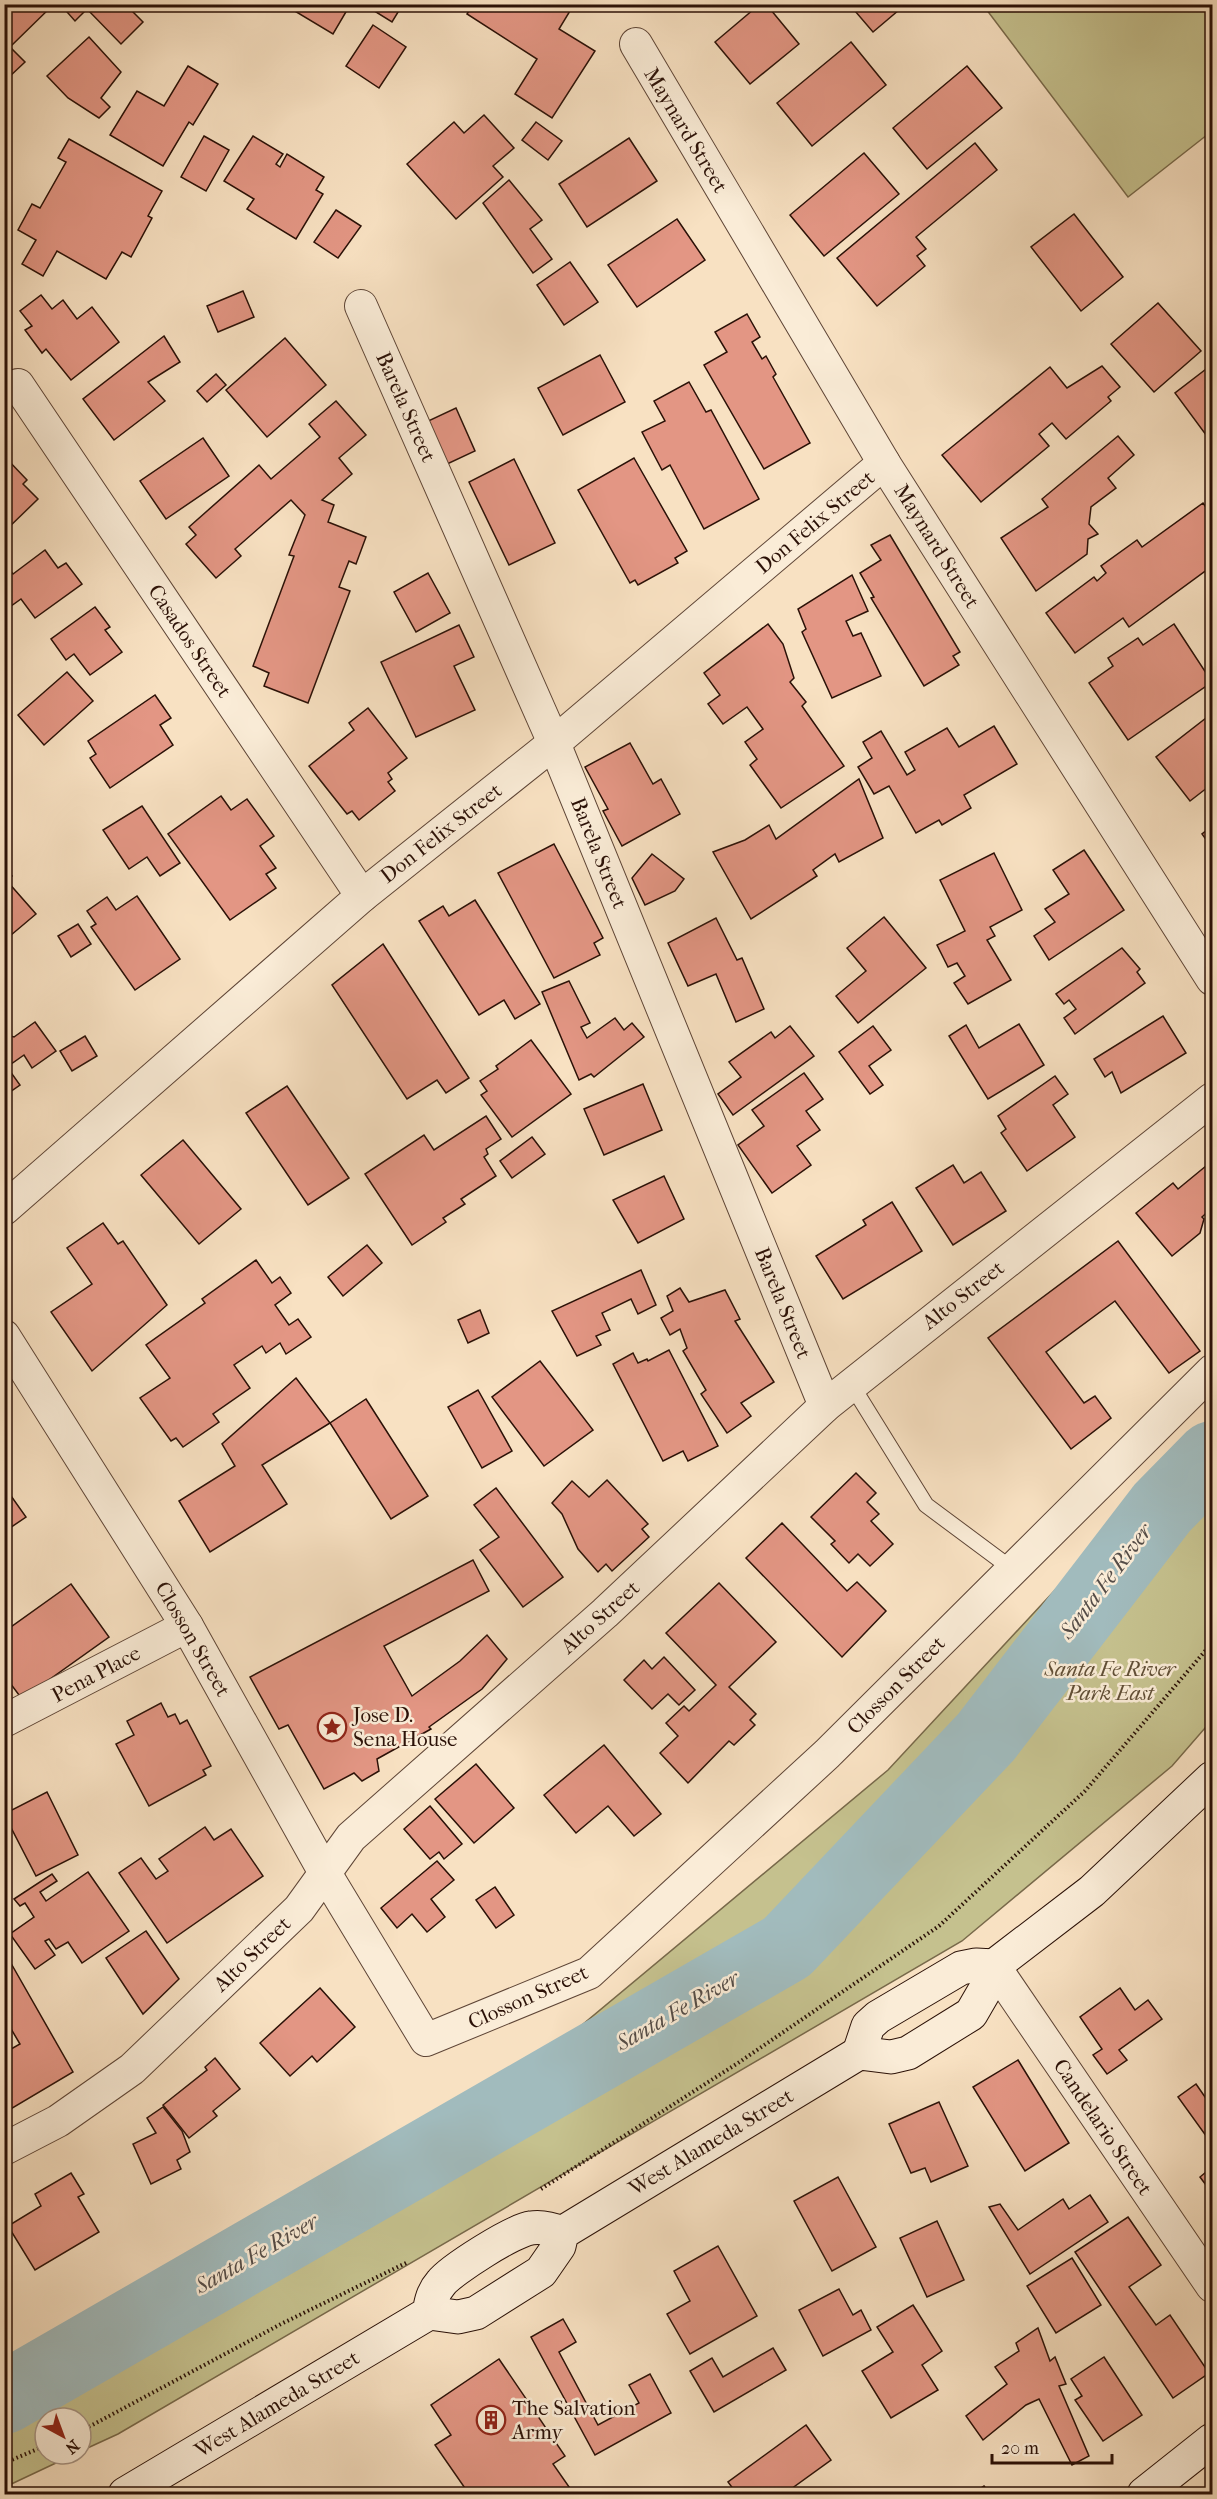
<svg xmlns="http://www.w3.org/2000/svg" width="1217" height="2499" viewBox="0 0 1217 2499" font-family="'IM FELL French Canon',serif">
	<rect width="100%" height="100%" fill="#f8e1c2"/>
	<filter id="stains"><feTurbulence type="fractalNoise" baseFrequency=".00333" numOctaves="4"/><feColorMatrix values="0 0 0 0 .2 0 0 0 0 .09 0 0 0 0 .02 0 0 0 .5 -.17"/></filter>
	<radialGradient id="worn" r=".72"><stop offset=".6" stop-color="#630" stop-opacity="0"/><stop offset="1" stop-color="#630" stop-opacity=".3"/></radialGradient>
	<g fill="#c5c18e" stroke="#78694a" stroke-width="1.5">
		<polygon points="983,5 1212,5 1212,131 1128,197"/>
		<polygon points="1212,1421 1212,1720 1172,1766 962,1941 118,2434 81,2451 81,2418 45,2418 45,2454 75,2454 5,2487 5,2360 558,2045 888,1770"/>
	</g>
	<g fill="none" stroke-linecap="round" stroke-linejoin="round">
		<polyline stroke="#a1bbbd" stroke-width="72" points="4,2398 787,1947 986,1737 1162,1508 1212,1457"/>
	</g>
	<g fill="#e39684" stroke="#2b1107" stroke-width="1.5">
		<polygon points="54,4 10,47 25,62 8,78 4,74 4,5"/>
		<polygon points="60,4 125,4 143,22 121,44 87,9 75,21"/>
		<polygon points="283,4 350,4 350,5 333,34"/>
		<polygon points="363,4 403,4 392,22"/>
		<polygon points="473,4 573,6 559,29 595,51 552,118 515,94 537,59 467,14"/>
		<polygon points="760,4 766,4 799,44 750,84 715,42"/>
		<polygon points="849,4 906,4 873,32"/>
		<polygon points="373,25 406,47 379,88 346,66"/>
		<polygon points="89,37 121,72 101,98 110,107 99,118 68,98 47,76"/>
		<polygon points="851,42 886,85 812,146 777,103"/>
		<polygon points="188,66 218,84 193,125 189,122 163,166 110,135 137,91 164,106"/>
		<polygon points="967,66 1002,108 927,169 893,128"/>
		<polygon points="484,115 514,148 493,166 503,177 456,219 407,164 454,122 464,133"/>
		<polygon points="536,122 562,141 548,160 522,140"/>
		<polygon points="204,136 229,150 206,191 181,177"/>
		<polygon points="253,136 283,154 276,164 280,167 287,154 324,177 316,190 323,194 296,239 247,209 254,199 224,181"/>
		<polygon points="629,138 657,181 587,227 559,184"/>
		<polygon points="69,139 162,191 148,216 152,218 131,257 122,252 106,279 57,251 43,276 22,264 36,240 18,230 32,204 40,208 66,162 58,158"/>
		<polygon points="975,143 997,170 916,237 926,249 917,256 925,266 877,306 837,258"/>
		<polygon points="864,153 899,194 824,256 790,215"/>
		<polygon points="509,180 542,220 530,229 552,259 533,273 483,203"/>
		<polygon points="336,210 361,226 338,258 314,242"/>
		<polygon points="1074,214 1123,277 1081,311 1031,247"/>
		<polygon points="677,219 705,260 637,307 608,265"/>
		<polygon points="570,262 598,302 564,325 537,285"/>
		<polygon points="243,291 254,317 218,332 207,306"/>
		<polygon points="41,295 52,309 63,300 77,319 92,307 119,342 71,380 46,349 42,353 25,330 32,326 20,311"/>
		<polygon points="1158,303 1201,351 1154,392 1111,344"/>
		<polygon points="747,314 760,337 752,342 762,359 766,356 776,374 773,377 810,443 764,469 704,365 727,352 715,332"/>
		<polygon points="164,336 180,362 148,382 165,401 114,440 83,399"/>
		<polygon points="285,338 326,385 267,437 226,390"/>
		<polygon points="600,355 625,402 563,435 538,388"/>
		<polygon points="1102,366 1120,387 1108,397 1111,401 1066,439 1052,423 1039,434 1049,446 981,502 942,455 1050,367 1067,388"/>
		<polygon points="1210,366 1212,369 1212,443 1175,393"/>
		<polygon points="216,374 226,385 207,402 197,391"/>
		<polygon points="689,382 706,412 711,410 759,499 704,529 670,465 662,470 642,432 665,421 654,401"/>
		<polygon points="336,401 366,435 339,458 352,474 322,500 334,505 328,522 366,537 356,564 349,561 339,587 350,591 308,703 264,686 269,673 253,666 294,556 289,555 305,515 291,500 235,549 241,556 216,578 186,544 196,535 189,527 259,465 271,479 320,437 309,424"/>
		<polygon points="456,408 475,451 445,465 426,422"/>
		<polygon points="1118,436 1134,455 1108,478 1116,488 1091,507 1089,524 1098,534 1088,539 1087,554 1036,591 1001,538 1048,507 1042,499"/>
		<polygon points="203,438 229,476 166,519 140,481"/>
		<polygon points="6,458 27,480 23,484 38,499 4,532"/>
		<polygon points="634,458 687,551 675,558 678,563 638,585 635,580 630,583 578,490"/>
		<polygon points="514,459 555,543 509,565 469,482"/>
		<polygon points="1212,500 1212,566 1129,627 1123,618 1075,653 1046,613 1094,577 1097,581 1106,573 1101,566 1137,540 1142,547 1203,503 1205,506"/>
		<polygon points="890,535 960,652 953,656 959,665 924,686 871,598 874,597 860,573 881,560 871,545"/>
		<polygon points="45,550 58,568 66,563 82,584 35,618 21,599 4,611 4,562 13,574"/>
		<polygon points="428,573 450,613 416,632 394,592"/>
		<polygon points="852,575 868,611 846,621 853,636 861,633 881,676 832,698 802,632 806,629 798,609"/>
		<polygon points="95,607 110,627 105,630 122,652 90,675 74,654 66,660 51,639"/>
		<polygon points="768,624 783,644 794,678 790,682 806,702 802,706 844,766 781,808 750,765 757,759 745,742 763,729 747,707 723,724 708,704 720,695 704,673"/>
		<polygon points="1174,624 1212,682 1128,740 1089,683 1113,666 1108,658 1138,638 1143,645"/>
		<polygon points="459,625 474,657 454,666 475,710 416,737 381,662"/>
		<polygon points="67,672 93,701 44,745 18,715"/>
		<polygon points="155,695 171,718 160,725 173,745 110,788 90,758 96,754 88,741"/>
		<polygon points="368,708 407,758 388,773 392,779 388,782 395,791 359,820 352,811 347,814 309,766 354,730 349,723"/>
		<polygon points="1206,718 1212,726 1212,784 1190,801 1156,757"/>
		<polygon points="994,726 1017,764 964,795 971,808 942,825 939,820 916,833 889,786 874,794 858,767 872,758 863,742 881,731 907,775 915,770 905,752 947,728 959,747"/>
		<polygon points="630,743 653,784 661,779 680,814 622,846 603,811 608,809 585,767"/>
		<polygon points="859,779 883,838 839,862 835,854 813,870 817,876 751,919 713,852 745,840 769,825 776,839"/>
		<polygon points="221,796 231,810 247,799 274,836 260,846 276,868 266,874 276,888 230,920 168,834"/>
		<polygon points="142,806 180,863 160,876 147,857 129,869 103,830"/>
		<polygon points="1212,826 1212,848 1202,834"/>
		<polygon points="554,844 603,938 594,943 600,955 554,978 498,873"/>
		<polygon points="1084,850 1124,910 1049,960 1034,936 1055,922 1045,909 1069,894 1053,870"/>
		<polygon points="994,853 1022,910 990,927 995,936 987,940 1011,980 968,1004 954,983 965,976 957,963 948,967 937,945 965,931 940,880"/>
		<polygon points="652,854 684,879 675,891 645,905 632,878"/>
		<polygon points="4,867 12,876 7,881 36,914 4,941"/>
		<polygon points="137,896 180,959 135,990 91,927 96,924 87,911 107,897 116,910"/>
		<polygon points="475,900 540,1004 515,1019 504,1000 479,1015 419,921 443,906 449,916"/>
		<polygon points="884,917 926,968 858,1023 836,996 866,971 847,948"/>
		<polygon points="716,918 737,960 742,958 764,1009 736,1022 716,974 688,986 668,943"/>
		<polygon points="78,924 91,944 71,957 58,936"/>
		<polygon points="383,944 469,1078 446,1093 437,1080 407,1099 332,985"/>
		<polygon points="1122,948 1140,969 1137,972 1145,983 1075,1034 1064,1018 1076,1009 1069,1000 1064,1004 1056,994"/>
		<polygon points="569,981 590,1023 581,1027 587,1038 615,1018 624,1030 632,1023 644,1037 594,1077 591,1074 579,1080 542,992"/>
		<polygon points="1163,1016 1186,1053 1121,1093 1112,1072 1105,1077 1094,1059"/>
		<polygon points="35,1022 56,1051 32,1068 24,1055 7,1067 20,1085 4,1096 4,1034 14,1037"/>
		<polygon points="1019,1024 1044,1065 988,1099 949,1036 966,1025 979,1048"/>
		<polygon points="790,1026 814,1056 733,1115 718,1094 741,1077 729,1062 771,1032 775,1038"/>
		<polygon points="873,1026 891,1050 869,1066 883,1085 870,1094 839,1052"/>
		<polygon points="85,1036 97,1056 72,1071 60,1051"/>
		<polygon points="531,1040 571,1094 512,1137 481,1095 487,1091 480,1081 498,1069 496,1066"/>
		<polygon points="804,1073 823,1099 806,1111 820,1130 797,1146 811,1165 772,1193 738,1145 764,1126 752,1110"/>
		<polygon points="1055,1076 1068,1094 1053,1105 1075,1137 1027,1171 1001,1133 1006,1129 998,1116"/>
		<polygon points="643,1084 662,1130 604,1155 584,1109"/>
		<polygon points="287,1086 349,1178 308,1205 246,1113"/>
		<polygon points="486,1116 501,1139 486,1149 488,1154 484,1157 496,1176 461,1199 465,1204 443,1218 446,1222 412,1245 365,1174 424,1135 434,1150"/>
		<polygon points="532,1137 545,1154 512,1178 500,1161"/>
		<polygon points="183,1140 241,1209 199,1244 141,1175"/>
		<polygon points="1212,1161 1212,1208 1202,1217 1204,1219 1200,1233 1172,1256 1136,1213 1173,1183 1178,1189"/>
		<polygon points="953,1165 964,1183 981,1172 1006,1211 953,1245 916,1188"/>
		<polygon points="664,1176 684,1219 638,1243 613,1200"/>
		<polygon points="892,1202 922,1251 843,1299 816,1256 866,1225 863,1220"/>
		<polygon points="103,1223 118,1244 123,1241 167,1305 92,1371 51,1312 92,1284 67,1248"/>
		<polygon points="1118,1241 1200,1351 1169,1373 1115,1301 1046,1352 1084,1403 1095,1396 1111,1418 1071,1449 988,1338"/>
		<polygon points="367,1245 382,1263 343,1296 328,1277"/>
		<polygon points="256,1260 272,1283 280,1277 291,1293 275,1305 289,1325 298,1319 311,1337 286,1354 280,1343 266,1353 262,1346 234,1365 250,1388 213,1414 219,1422 183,1447 176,1438 171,1441 140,1398 170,1378 146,1345 205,1303 202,1299"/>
		<polygon points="641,1270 656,1305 638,1314 631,1299 602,1313 610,1330 596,1336 601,1345 577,1356 552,1311"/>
		<polygon points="680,1288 689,1302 725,1290 740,1319 735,1321 774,1382 741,1403 751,1416 727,1433 701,1394 706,1390 683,1351 687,1348 680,1329 670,1335 661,1318 673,1311 667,1296"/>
		<polygon points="480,1310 489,1333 468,1343 458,1320"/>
		<polygon points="669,1350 718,1446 688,1461 683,1451 663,1461 613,1364 633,1353 638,1363 647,1359 648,1361"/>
		<polygon points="540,1361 593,1430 544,1466 492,1397"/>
		<polygon points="296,1378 330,1423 262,1465 287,1504 210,1552 179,1501 235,1466 222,1444"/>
		<polygon points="478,1390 512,1451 482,1468 448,1407"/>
		<polygon points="366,1399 428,1496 391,1519 330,1423"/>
		<polygon points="856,1473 876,1493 867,1502 879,1514 871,1521 893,1544 870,1566 858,1554 849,1563 831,1544 835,1541 811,1517"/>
		<polygon points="607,1480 648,1524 642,1529 649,1537 612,1571 606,1564 598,1572 578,1549 562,1514 552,1503 572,1481 589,1497"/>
		<polygon points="4,1486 26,1517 4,1532"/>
		<polygon points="496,1488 563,1577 523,1607 480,1550 499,1537 474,1505"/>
		<polygon points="782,1523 847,1591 857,1582 886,1611 842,1657 746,1558"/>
		<polygon points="473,1560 489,1591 384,1646 412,1696 460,1661 487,1635 507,1659 482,1689 429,1727 431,1729 377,1759 379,1771 362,1781 354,1773 324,1789 288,1725 279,1729 250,1677"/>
		<polygon points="719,1583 776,1642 729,1687 756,1714 750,1720 755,1725 734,1745 729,1741 688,1783 660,1753 678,1736 666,1723 684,1706 689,1711 716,1685 666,1633"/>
		<polygon points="71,1584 109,1637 22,1699 4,1675 4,1632"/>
		<polygon points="664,1657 695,1690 679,1705 668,1694 652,1709 624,1680 644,1660 652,1669"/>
		<polygon points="161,1703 168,1717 175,1714 180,1724 187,1720 211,1766 203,1770 206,1775 149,1806 116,1744 134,1735 127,1721"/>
		<polygon points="604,1745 661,1814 634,1836 608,1806 576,1833 544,1795"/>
		<polygon points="476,1764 514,1808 474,1843 435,1799"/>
		<polygon points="47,1792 78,1855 36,1876 4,1814"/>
		<polygon points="430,1806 462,1844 444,1859 439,1852 430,1859 404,1829"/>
		<polygon points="205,1827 214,1840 231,1829 263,1876 167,1943 119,1873 141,1858 156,1879 168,1871 159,1859"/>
		<polygon points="437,1861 454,1880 431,1899 445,1917 427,1932 412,1914 397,1928 381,1908"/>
		<polygon points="88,1872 129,1931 82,1963 68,1942 56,1949 49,1939 45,1941 55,1955 35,1969 10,1934 34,1917 25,1903 20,1906 14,1899 52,1874 57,1881 40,1892 46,1901"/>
		<polygon points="495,1887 514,1915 496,1928 476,1900"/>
		<polygon points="146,1931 179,1979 143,2014 106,1958"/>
		<polygon points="4,1951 73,2072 4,2113 4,2053 20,2044 4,2017"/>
		<polygon points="320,1988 355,2027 317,2062 312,2056 290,2076 260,2043"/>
		<polygon points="1120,1988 1135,2010 1148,2000 1162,2019 1119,2050 1127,2060 1107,2074 1093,2055 1102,2049 1080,2017"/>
		<polygon points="215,2058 240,2089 213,2111 217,2116 189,2138 163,2105 207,2070 205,2067"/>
		<polygon points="1018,2060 1069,2143 1025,2171 973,2087"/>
		<polygon points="1196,2084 1212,2107 1212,2138 1209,2140 1178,2097"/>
		<polygon points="939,2102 968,2166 931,2182 925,2168 911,2173 889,2124"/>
		<polygon points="163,2107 182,2131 190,2152 177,2160 181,2169 151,2184 133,2144 156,2133 147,2118"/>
		<polygon points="1212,2167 1212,2193 1200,2177"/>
		<polygon points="71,2173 84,2194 78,2197 99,2232 35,2270 8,2226 41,2206 35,2194"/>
		<polygon points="838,2177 876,2247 832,2271 794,2201"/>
		<polygon points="1090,2195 1108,2222 1030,2274 989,2207 1000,2204 1018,2230 1063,2199 1069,2209"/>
		<polygon points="1128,2217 1161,2265 1129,2287 1156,2325 1170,2315 1209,2373 1173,2398 1075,2252"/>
		<polygon points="937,2221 964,2280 927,2297 900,2238"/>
		<polygon points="718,2246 757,2316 690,2354 667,2314 690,2301 674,2271"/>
		<polygon points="1072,2258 1101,2305 1056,2333 1027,2286"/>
		<polygon points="839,2289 853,2315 861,2310 871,2330 823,2356 799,2310"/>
		<polygon points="913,2305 942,2351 922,2365 938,2390 891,2418 862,2371 893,2352 877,2327"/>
		<polygon points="563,2319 576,2342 559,2352 598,2425 639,2403 629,2385 650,2374 671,2413 595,2455 531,2337"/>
		<polygon points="1038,2328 1050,2361 1055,2357 1066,2384 1059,2386 1089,2456 1072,2465 1039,2399 1026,2405 983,2440 966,2416 1007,2384 995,2367 1019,2351 1016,2343"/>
		<polygon points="773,2348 786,2370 714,2412 690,2371 712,2358 723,2377"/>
		<polygon points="1104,2357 1142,2415 1103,2441 1075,2400 1082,2396 1071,2379"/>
		<polygon points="499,2359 565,2456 553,2464 574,2494 469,2494 435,2445 451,2435 431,2405"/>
		<polygon points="806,2425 831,2460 784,2494 737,2494 728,2482"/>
		<polygon points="984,2486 990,2494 972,2494"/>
	</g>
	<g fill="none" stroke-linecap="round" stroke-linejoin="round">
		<g stroke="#5e4536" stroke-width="17">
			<polyline id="lane" points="851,1384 926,1505 1012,1569"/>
		</g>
		<g stroke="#5e4536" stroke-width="34">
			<g id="street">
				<polyline points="636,44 884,463 1212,979"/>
				<polyline points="361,306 554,743 825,1406"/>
				<polyline points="18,385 362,896"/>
				<polyline points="4,1209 362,896 554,743 884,463"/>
				<polyline points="4,1336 187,1626 325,1873 426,2040 589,1973 827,1754 1212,1371"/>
				<polyline points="4,1721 187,1626"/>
				<polyline points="994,1966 1212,2286"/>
				<polyline points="4,2149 58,2121 132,2069 299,1909 351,1837 605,1613 825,1406 1212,1099"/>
			</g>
		</g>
		<g stroke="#2b1107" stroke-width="35">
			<g id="secondary">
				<polyline points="859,2053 868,2026 878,2017 961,1968 976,1965 994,1966"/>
				<polyline points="429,2313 458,2317 476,2313 541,2272 559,2246 562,2233 859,2053 891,2057 908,2053 971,2014 989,1983 994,1966 1092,1891 1212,1778"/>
				<path d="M125,2494L429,2313C431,2301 433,2292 441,2283C451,2270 514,2230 531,2228C542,2226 552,2229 562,2233"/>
				<polyline points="1144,2494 1212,2440"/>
			</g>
		</g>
		<g stroke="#2b1107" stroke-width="4" stroke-dasharray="1.5 3" stroke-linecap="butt">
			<polyline points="541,2189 738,2063 939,1926 1085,1791 1212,1643"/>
			<polyline points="81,2431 281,2324 408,2262"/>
			<polyline points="4,2463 45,2446"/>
		</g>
		<use href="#lane" stroke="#faecd7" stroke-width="15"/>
		<use href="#street" stroke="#faecd7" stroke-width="32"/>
		<use href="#secondary" stroke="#faecd7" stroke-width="33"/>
	</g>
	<defs>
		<g id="sight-ring" transform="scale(1.5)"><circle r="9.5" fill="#faecd7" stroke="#8f2418" stroke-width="1.5"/><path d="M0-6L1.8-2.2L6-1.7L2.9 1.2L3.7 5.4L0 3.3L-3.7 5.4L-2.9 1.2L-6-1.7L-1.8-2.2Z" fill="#8f2418"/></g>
		<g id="building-ring" transform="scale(1.5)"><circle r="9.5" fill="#faecd7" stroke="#8f2418" stroke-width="1.5"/><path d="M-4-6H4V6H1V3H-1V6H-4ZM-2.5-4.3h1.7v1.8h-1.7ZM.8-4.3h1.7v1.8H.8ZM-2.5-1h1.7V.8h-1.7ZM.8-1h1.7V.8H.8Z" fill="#8f2418"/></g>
	</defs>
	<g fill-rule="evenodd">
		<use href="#sight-ring" x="332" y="1727"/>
		<use href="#building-ring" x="491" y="2420"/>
	</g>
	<g text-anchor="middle" stroke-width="5" stroke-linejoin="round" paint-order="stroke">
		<g font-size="21" fill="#2b1107" stroke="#faecd7">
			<text transform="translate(686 130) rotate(59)" y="7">Maynard Street</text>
			<text transform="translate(406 407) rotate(66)" y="7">Barela Street</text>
			<text transform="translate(815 522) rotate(-40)" y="7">Don Felix Street</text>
			<text transform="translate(937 546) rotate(58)" y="7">Maynard Street</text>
			<text transform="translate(190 641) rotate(56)" y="7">Casados Street</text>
			<text transform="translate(441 833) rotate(-38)" y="7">Don Felix Street</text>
			<text transform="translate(599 853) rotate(68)" y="7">Barela Street</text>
			<text transform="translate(963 1295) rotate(-38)" y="7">Alto Street</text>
			<text transform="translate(783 1303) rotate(68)" y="7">Barela Street</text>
			<text transform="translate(600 1617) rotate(-42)" y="7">Alto Street</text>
			<text transform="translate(193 1639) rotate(60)" y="7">Closson Street</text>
			<text transform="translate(96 1674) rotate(-28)" y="7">Pena Place</text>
			<text transform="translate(896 1685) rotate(-45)" y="7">Closson Street</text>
			<text transform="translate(252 1954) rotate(-44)" y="7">Alto Street</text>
			<text transform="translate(528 1997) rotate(-24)" y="7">Closson Street</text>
			<text transform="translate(1103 2127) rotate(56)" y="7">Candelario Street</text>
			<text transform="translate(711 2142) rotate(-31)" y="7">West Alameda Street</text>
			<text transform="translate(277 2404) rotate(-31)" y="7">West Alameda Street</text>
		</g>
		<g font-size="21" font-style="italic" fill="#614f36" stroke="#faecd7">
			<text x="1110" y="1676">Santa Fe River<tspan x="1110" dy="24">Park East</tspan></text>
		</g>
		<g font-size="21" fill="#2b1107" stroke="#faecd7" text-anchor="start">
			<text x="353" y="1722">Jose D.<tspan x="353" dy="24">Sena House</tspan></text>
			<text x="512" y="2415">The Salvation<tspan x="512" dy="24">Army</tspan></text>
		</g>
		<g font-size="22" font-style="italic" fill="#544c47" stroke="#faecd7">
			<text transform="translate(1105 1581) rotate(-53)" y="8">Santa Fe River</text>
			<text transform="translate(677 2010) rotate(-30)" y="8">Santa Fe River</text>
			<text transform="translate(256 2253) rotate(-30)" y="8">Santa Fe River</text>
		</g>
	</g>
	<rect width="1217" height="2499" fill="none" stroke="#f8e1c2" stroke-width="24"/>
	<rect x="6" y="6" width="1205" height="2487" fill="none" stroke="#2b1107" stroke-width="3"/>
	<rect x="12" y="12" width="1193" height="2475" fill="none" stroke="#2b1107" stroke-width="1.5"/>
	<g transform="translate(63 2436) rotate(139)"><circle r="28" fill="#faecd7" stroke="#a79484" stroke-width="1.5"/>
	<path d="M0-4.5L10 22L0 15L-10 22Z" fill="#8f2418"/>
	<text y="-9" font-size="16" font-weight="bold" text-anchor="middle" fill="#2b1107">N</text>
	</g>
	<path d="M992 2454v9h120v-9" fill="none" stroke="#2b1107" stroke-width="3"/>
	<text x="1001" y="2454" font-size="18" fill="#2b1107" stroke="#faecd7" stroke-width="4.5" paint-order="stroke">20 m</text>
	<rect width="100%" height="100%" filter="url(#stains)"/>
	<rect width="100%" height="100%" fill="url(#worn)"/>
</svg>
